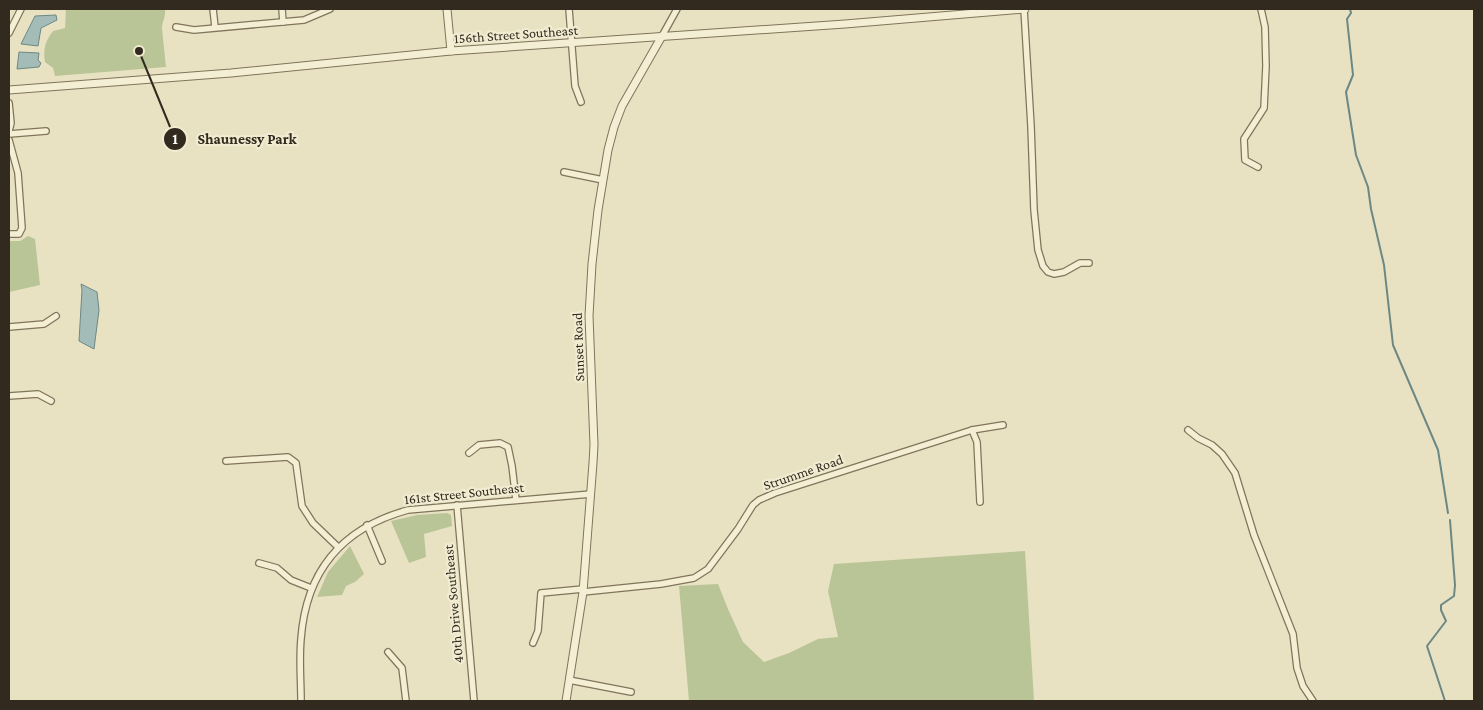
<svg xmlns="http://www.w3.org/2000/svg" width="1483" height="710" viewBox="0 0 1483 710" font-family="'Crimson Pro',serif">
	<rect width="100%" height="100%" fill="#e8e2c2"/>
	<g fill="#bac597">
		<path d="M66,9H165C166,17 162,21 162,29L166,67L55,76L53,68L45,62C43,50 45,41 53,31L65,28Z"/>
		<polygon points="28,236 35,239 40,285 9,292 9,241 20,241"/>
		<polygon points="447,513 451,515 452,526 424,534 426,557 409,563 391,521 417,515"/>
		<polygon points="350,546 364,574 355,582 346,586 342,595 317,597 328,572"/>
		<polygon points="1025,551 1034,701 689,701 679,586 718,584 728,609 743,642 764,662 789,653 818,639 838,637 828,591 834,564"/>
	</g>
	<g fill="#a4bcb8" stroke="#6c8885">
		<polygon points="56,15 57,20 41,28 38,46 21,44 35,16"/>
		<polygon points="19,52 39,53 38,60 41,63 39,67 17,69"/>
		<polygon points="81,284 97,292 99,310 94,349 79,341 82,290"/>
	</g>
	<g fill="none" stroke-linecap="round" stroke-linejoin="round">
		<g stroke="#6c8885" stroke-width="2">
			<polyline points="1350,9 1351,13 1347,19 1353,75 1346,92 1356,155 1368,187 1371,209 1384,265 1393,345 1438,450 1448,513"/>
			<polyline points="1450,520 1455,585 1454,596 1441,605 1441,610 1446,621 1427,646 1445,701 1451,701"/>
		</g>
		<g stroke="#80745b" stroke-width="8">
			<g id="minor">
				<polyline points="213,9 215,27"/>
				<polyline points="282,9 283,22"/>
				<polyline points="569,9 575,86 581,102"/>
				<polyline points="1024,9 1031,126 1034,210 1038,250 1043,266 1048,272 1054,274 1064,272 1080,263 1089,263"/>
				<polyline points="176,27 194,30 304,20 330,9"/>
				<polyline points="9,33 21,9"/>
				<polyline points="662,36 677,9"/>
				<polyline points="9,103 11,123 9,131"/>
				<polyline points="9,134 46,131"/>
				<polyline points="9,140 18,173 22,228 19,234 9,234"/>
				<polyline points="1258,167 1245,160 1244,139 1264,108 1266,66 1265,27 1261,9"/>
				<polyline points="564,172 603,180"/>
				<polyline points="9,327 44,324 56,316"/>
				<polyline points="9,396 38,394 51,401"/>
				<polyline points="972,430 977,442 980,502"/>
				<polyline points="1188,430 1198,438 1212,445 1222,454 1235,473 1254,535 1293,634 1297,668 1303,686 1313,701"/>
				<polyline points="469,453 479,445 500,443 508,447 512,466 516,500"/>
				<polyline points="226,461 288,457 296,463 302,506 313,523 338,547"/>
				<polyline points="457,505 474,701"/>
				<polyline points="367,525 382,561"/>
				<polyline points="259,563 277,568 291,580 311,588"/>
				<polyline points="583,592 661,584 694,578 708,569 738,529 753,505 759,500 775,493 972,430 1003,425"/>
				<polyline points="533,643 538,631 541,593 583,589"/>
				<polyline points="388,652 402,668 406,701"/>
				<polyline points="569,680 631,692"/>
				<path d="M301,701C301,681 299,660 301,639C306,571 342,528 408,510L591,494"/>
			</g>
		</g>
		<g stroke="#80745b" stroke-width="9">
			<g id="tertiary">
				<polyline points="447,9 451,51"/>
				<polyline points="9,90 231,73 451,51 845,24 1025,9"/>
				<polyline points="566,701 583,592 593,463 594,445 589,316 592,264 598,210 608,150 614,127 622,106 662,36"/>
			</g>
		</g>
		<use href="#minor" stroke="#f4efd4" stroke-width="5.5"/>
		<use href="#tertiary" stroke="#f4efd4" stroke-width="7"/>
	</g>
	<g text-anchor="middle" stroke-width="4.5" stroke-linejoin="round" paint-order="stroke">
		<g font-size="14" fill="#322a1e" stroke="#f1ecd1">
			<text transform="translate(516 34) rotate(-4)" y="5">156th Street Southeast</text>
			<text transform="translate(578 347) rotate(-92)" y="5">Sunset Road</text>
			<text transform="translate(803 472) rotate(-19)" y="5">Strumme Road</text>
			<text transform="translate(464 493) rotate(-6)" y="5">161st Street Southeast</text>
			<text transform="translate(453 604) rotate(-95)" y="5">40th Drive Southeast</text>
		</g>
	</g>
	<path fill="none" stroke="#322a1e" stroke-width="2" d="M139 51L175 139"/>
	<g fill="#322a1e" stroke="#f1ecd1" stroke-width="2">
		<circle cx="139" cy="51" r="5"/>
		<circle cx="175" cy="139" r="12"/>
	</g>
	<g font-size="15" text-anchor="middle" font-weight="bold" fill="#fff">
		<text x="175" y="144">1</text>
	</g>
	<g font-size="15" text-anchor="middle" font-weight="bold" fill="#322a1e" stroke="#f1ecd1" stroke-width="4.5" stroke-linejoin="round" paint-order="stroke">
		<text x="247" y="144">Shaunessy Park</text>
	</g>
	<rect width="1483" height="710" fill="none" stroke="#322a1e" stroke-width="20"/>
</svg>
